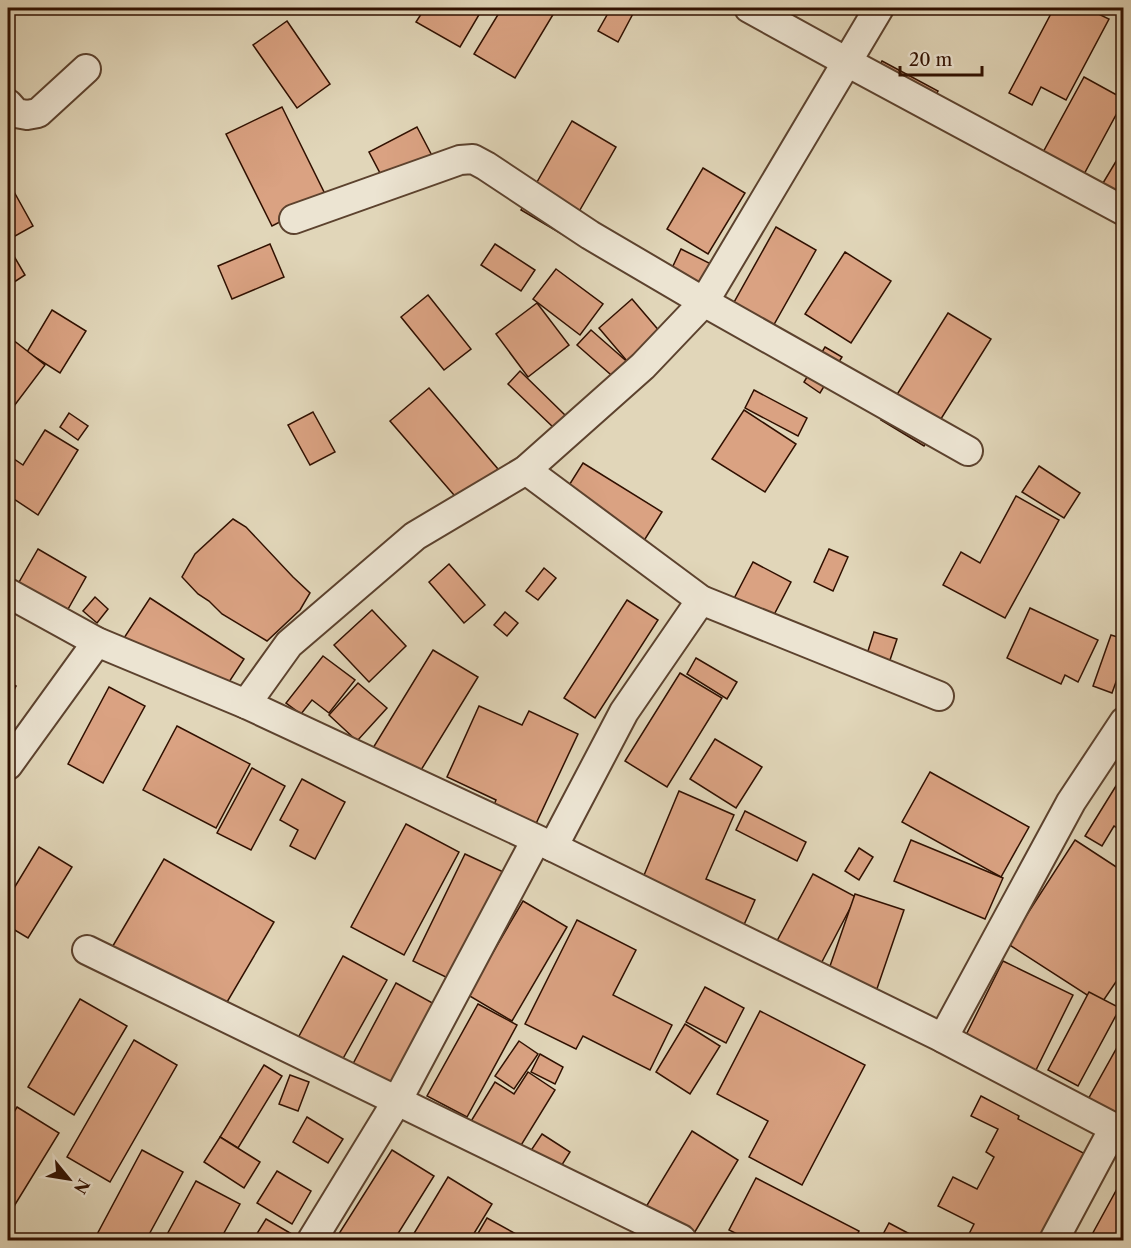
<svg xmlns="http://www.w3.org/2000/svg" width="1131" height="1248" viewBox="0 0 1131 1248" font-family="'Libre Caslon Text',serif">
	<rect width="100%" height="100%" fill="#e1d6b9"/>
	<filter id="stains"><feTurbulence type="fractalNoise" baseFrequency=".00333" numOctaves="4"/><feColorMatrix values="0 0 0 0 .2 0 0 0 0 .09 0 0 0 0 .02 0 0 0 .5 -.17"/></filter>
	<radialGradient id="worn" r=".72"><stop offset=".6" stop-color="#630" stop-opacity="0"/><stop offset="1" stop-color="#630" stop-opacity=".3"/></radialGradient>
	<g fill="#daa282" stroke="#301000" stroke-width="1.5">
		<polygon points="425,8 483,8 460,47 416,22"/>
		<polygon points="502,8 557,8 515,78 474,54"/>
		<polygon points="611,8 636,8 618,42 598,31"/>
		<polygon points="1054,8 1086,8 1109,19 1066,100 1041,87 1032,105 1009,93"/>
		<polygon points="287,21 330,84 297,108 253,45"/>
		<polygon points="882,61 938,91 930,106 874,77"/>
		<polygon points="1084,77 1124,99 1124,100 1076,189 1035,167"/>
		<polygon points="282,107 327,198 272,226 226,134"/>
		<polygon points="572,121 616,147 565,236 521,210"/>
		<polygon points="417,127 439,169 391,194 369,152"/>
		<polygon points="1124,148 1124,215 1094,198"/>
		<polygon points="703,168 745,193 708,254 667,229"/>
		<polygon points="8,181 33,226 8,240"/>
		<polygon points="776,227 816,250 763,344 723,322"/>
		<polygon points="270,244 284,277 232,299 218,266"/>
		<polygon points="495,244 535,270 521,291 481,265"/>
		<polygon points="681,249 713,265 696,301 664,285"/>
		<polygon points="11,251 25,275 8,286 8,254"/>
		<polygon points="845,252 891,281 851,343 805,314"/>
		<polygon points="556,269 603,304 580,335 533,299"/>
		<polygon points="428,295 471,349 444,370 401,317"/>
		<polygon points="632,299 661,333 627,361 599,328"/>
		<polygon points="537,303 569,345 528,377 496,334"/>
		<polygon points="52,310 86,331 60,373 27,352"/>
		<polygon points="948,313 991,339 924,446 881,420"/>
		<polygon points="591,330 632,366 618,381 577,345"/>
		<polygon points="8,336 45,365 8,414"/>
		<polygon points="825,347 842,357 820,393 804,382"/>
		<polygon points="520,371 566,416 554,428 508,384"/>
		<polygon points="429,388 498,469 460,502 390,421"/>
		<polygon points="754,390 807,418 798,436 745,408"/>
		<polygon points="744,410 796,444 765,492 712,459"/>
		<polygon points="313,412 335,452 310,465 288,425"/>
		<polygon points="69,413 88,426 78,440 60,427"/>
		<polygon points="45,430 78,450 38,515 8,495 8,455 23,465"/>
		<polygon points="583,463 662,512 635,555 556,506"/>
		<polygon points="1039,466 1080,493 1064,518 1022,492"/>
		<polygon points="1016,496 1059,520 1005,618 943,585 961,552 980,563"/>
		<polygon points="233,519 246,527 293,577 310,593 300,610 267,641 222,614 209,601 198,594 182,577 195,554"/>
		<polygon points="38,549 86,577 63,618 14,591"/>
		<polygon points="829,549 848,557 833,591 814,582"/>
		<polygon points="753,562 791,582 764,634 726,614"/>
		<polygon points="449,564 485,605 464,623 429,582"/>
		<polygon points="544,568 556,578 538,600 526,591"/>
		<polygon points="95,597 108,609 97,623 83,611"/>
		<polygon points="150,598 244,659 218,699 124,638"/>
		<polygon points="627,600 658,620 595,718 564,698"/>
		<polygon points="1030,608 1098,640 1078,682 1065,675 1061,684 1007,658"/>
		<polygon points="372,610 406,646 369,682 334,645"/>
		<polygon points="505,612 518,623 507,636 494,625"/>
		<polygon points="874,632 897,639 889,663 861,673"/>
		<polygon points="1111,635 1124,639 1124,660 1112,693 1093,686"/>
		<polygon points="433,650 478,677 418,775 373,748"/>
		<polygon points="323,656 355,680 329,713 312,700 301,714 286,703"/>
		<polygon points="696,658 737,682 727,699 687,674"/>
		<polygon points="680,673 722,698 667,787 625,761"/>
		<polygon points="8,681 16,686 8,702"/>
		<polygon points="358,683 387,708 357,741 329,715"/>
		<polygon points="109,687 145,706 103,783 68,764"/>
		<polygon points="479,706 522,725 529,711 578,734 533,830 492,810 496,800 447,777"/>
		<polygon points="177,726 250,764 216,828 143,790"/>
		<polygon points="715,739 762,767 736,808 690,779"/>
		<polygon points="252,768 285,786 251,850 217,833"/>
		<polygon points="930,772 1029,827 1001,877 902,822"/>
		<polygon points="1124,773 1124,832 1114,826 1102,846 1085,836"/>
		<polygon points="302,779 345,802 315,859 290,846 298,830 280,820"/>
		<polygon points="679,791 734,815 706,879 755,900 739,936 637,892"/>
		<polygon points="745,811 806,842 797,861 736,830"/>
		<polygon points="406,824 459,852 404,955 351,927"/>
		<polygon points="911,840 1003,878 985,919 894,881"/>
		<polygon points="1075,840 1124,872 1124,970 1101,1004 1008,944"/>
		<polygon points="39,847 72,867 28,938 8,926 8,898"/>
		<polygon points="859,848 873,857 859,880 845,871"/>
		<polygon points="465,854 512,876 460,984 413,961"/>
		<polygon points="164,859 274,922 220,1014 104,961"/>
		<polygon points="813,874 856,897 815,975 771,952"/>
		<polygon points="855,894 904,910 870,1009 821,992"/>
		<polygon points="523,901 567,927 512,1021 468,995"/>
		<polygon points="577,920 636,950 613,995 672,1025 650,1070 583,1036 576,1049 525,1024"/>
		<polygon points="343,956 387,980 336,1071 293,1047"/>
		<polygon points="1003,961 1073,995 1034,1074 964,1039"/>
		<polygon points="396,983 438,1006 388,1099 346,1077"/>
		<polygon points="705,987 744,1008 726,1043 686,1022"/>
		<polygon points="1089,992 1120,1008 1078,1086 1048,1070"/>
		<polygon points="80,999 127,1026 74,1115 28,1087"/>
		<polygon points="478,1004 517,1025 467,1117 427,1096"/>
		<polygon points="760,1011 865,1065 802,1185 749,1157 768,1121 717,1094"/>
		<polygon points="685,1024 720,1046 690,1094 656,1072"/>
		<polygon points="1124,1035 1124,1123 1086,1103"/>
		<polygon points="134,1040 177,1065 110,1182 67,1157"/>
		<polygon points="519,1041 538,1054 514,1089 495,1076"/>
		<polygon points="540,1054 563,1067 555,1084 531,1072"/>
		<polygon points="264,1065 282,1076 238,1148 220,1137"/>
		<polygon points="528,1072 555,1090 512,1160 465,1131 495,1082 514,1094"/>
		<polygon points="290,1075 309,1082 298,1111 279,1104"/>
		<polygon points="981,1096 1019,1116 1018,1119 1091,1157 1047,1240 975,1240 968,1236 974,1224 938,1206 953,1177 977,1189 994,1157 986,1152 998,1129 971,1116"/>
		<polygon points="17,1107 59,1133 8,1216 8,1122"/>
		<polygon points="307,1117 343,1139 328,1163 293,1142"/>
		<polygon points="692,1131 738,1160 690,1240 638,1220"/>
		<polygon points="542,1134 570,1152 555,1176 526,1158"/>
		<polygon points="220,1137 260,1162 244,1188 204,1162"/>
		<polygon points="142,1150 183,1172 146,1240 94,1240"/>
		<polygon points="392,1150 434,1176 394,1240 335,1240"/>
		<polygon points="277,1171 311,1191 292,1224 257,1203"/>
		<polygon points="448,1177 492,1204 470,1240 410,1240"/>
		<polygon points="756,1178 859,1231 854,1240 749,1240 729,1230"/>
		<polygon points="1124,1178 1124,1240 1089,1240 1123,1178"/>
		<polygon points="196,1181 240,1204 220,1240 164,1240"/>
		<polygon points="487,1218 525,1239 524,1240 474,1240"/>
		<polygon points="266,1219 297,1237 295,1240 253,1240"/>
		<polygon points="889,1223 921,1240 880,1240"/>
	</g>
	<g fill="none" stroke-linecap="round" stroke-linejoin="round">
		<g stroke="#5c422e" stroke-width="32">
			<g id="minor">
				<polyline points="749,8 847,62 1124,211"/>
				<polyline points="879,8 704,302 968,451"/>
				<polyline points="8,104 16,113 27,115 38,113 86,69"/>
				<polyline points="526,470 701,600 939,696"/>
				<polyline points="8,593 97,642 246,704 553,847 943,1038 1124,1133"/>
				<polyline points="246,704 289,644 415,536 526,470 643,366 704,302 590,235 486,166 473,159 460,160 294,219"/>
				<polyline points="8,765 97,642"/>
				<polyline points="553,847 624,712 701,600"/>
				<polyline points="87,950 681,1239 682,1240"/>
				<polyline points="943,1038 1071,802 1124,722"/>
				<polyline points="312,1240 397,1101 536,840"/>
				<polyline points="1054,1240 1114,1128"/>
			</g>
		</g>
		<use href="#minor" stroke="#ece4d2" stroke-width="28"/>
	</g>
	<rect width="1131" height="1248" fill="none" stroke="#e1d6b9" stroke-width="30"/>
	<rect x="9" y="9" width="1113" height="1230" fill="none" stroke="#301000" stroke-width="3"/>
	<rect x="15" y="15" width="1101" height="1218" fill="none" stroke="#301000" stroke-width="1.5"/>
	<g transform="translate(69 1179) rotate(120)" stroke="#ece4d2" stroke-width="4.5" paint-order="stroke">
	<path d="M0-4.5L10 22L0 15L-10 22Z" fill="#301000"/>
	<text y="-9" font-size="16" font-weight="bold" text-anchor="middle" fill="#301000">N</text>
	</g>
	<path d="M900 66v9h82v-9" fill="none" stroke="#301000" stroke-width="3"/>
	<text x="909" y="66" font-size="18" fill="#301000" stroke="#ece4d2" stroke-width="4.5" paint-order="stroke">20 m</text>
	<rect width="100%" height="100%" filter="url(#stains)"/>
	<rect width="100%" height="100%" fill="url(#worn)"/>
</svg>
